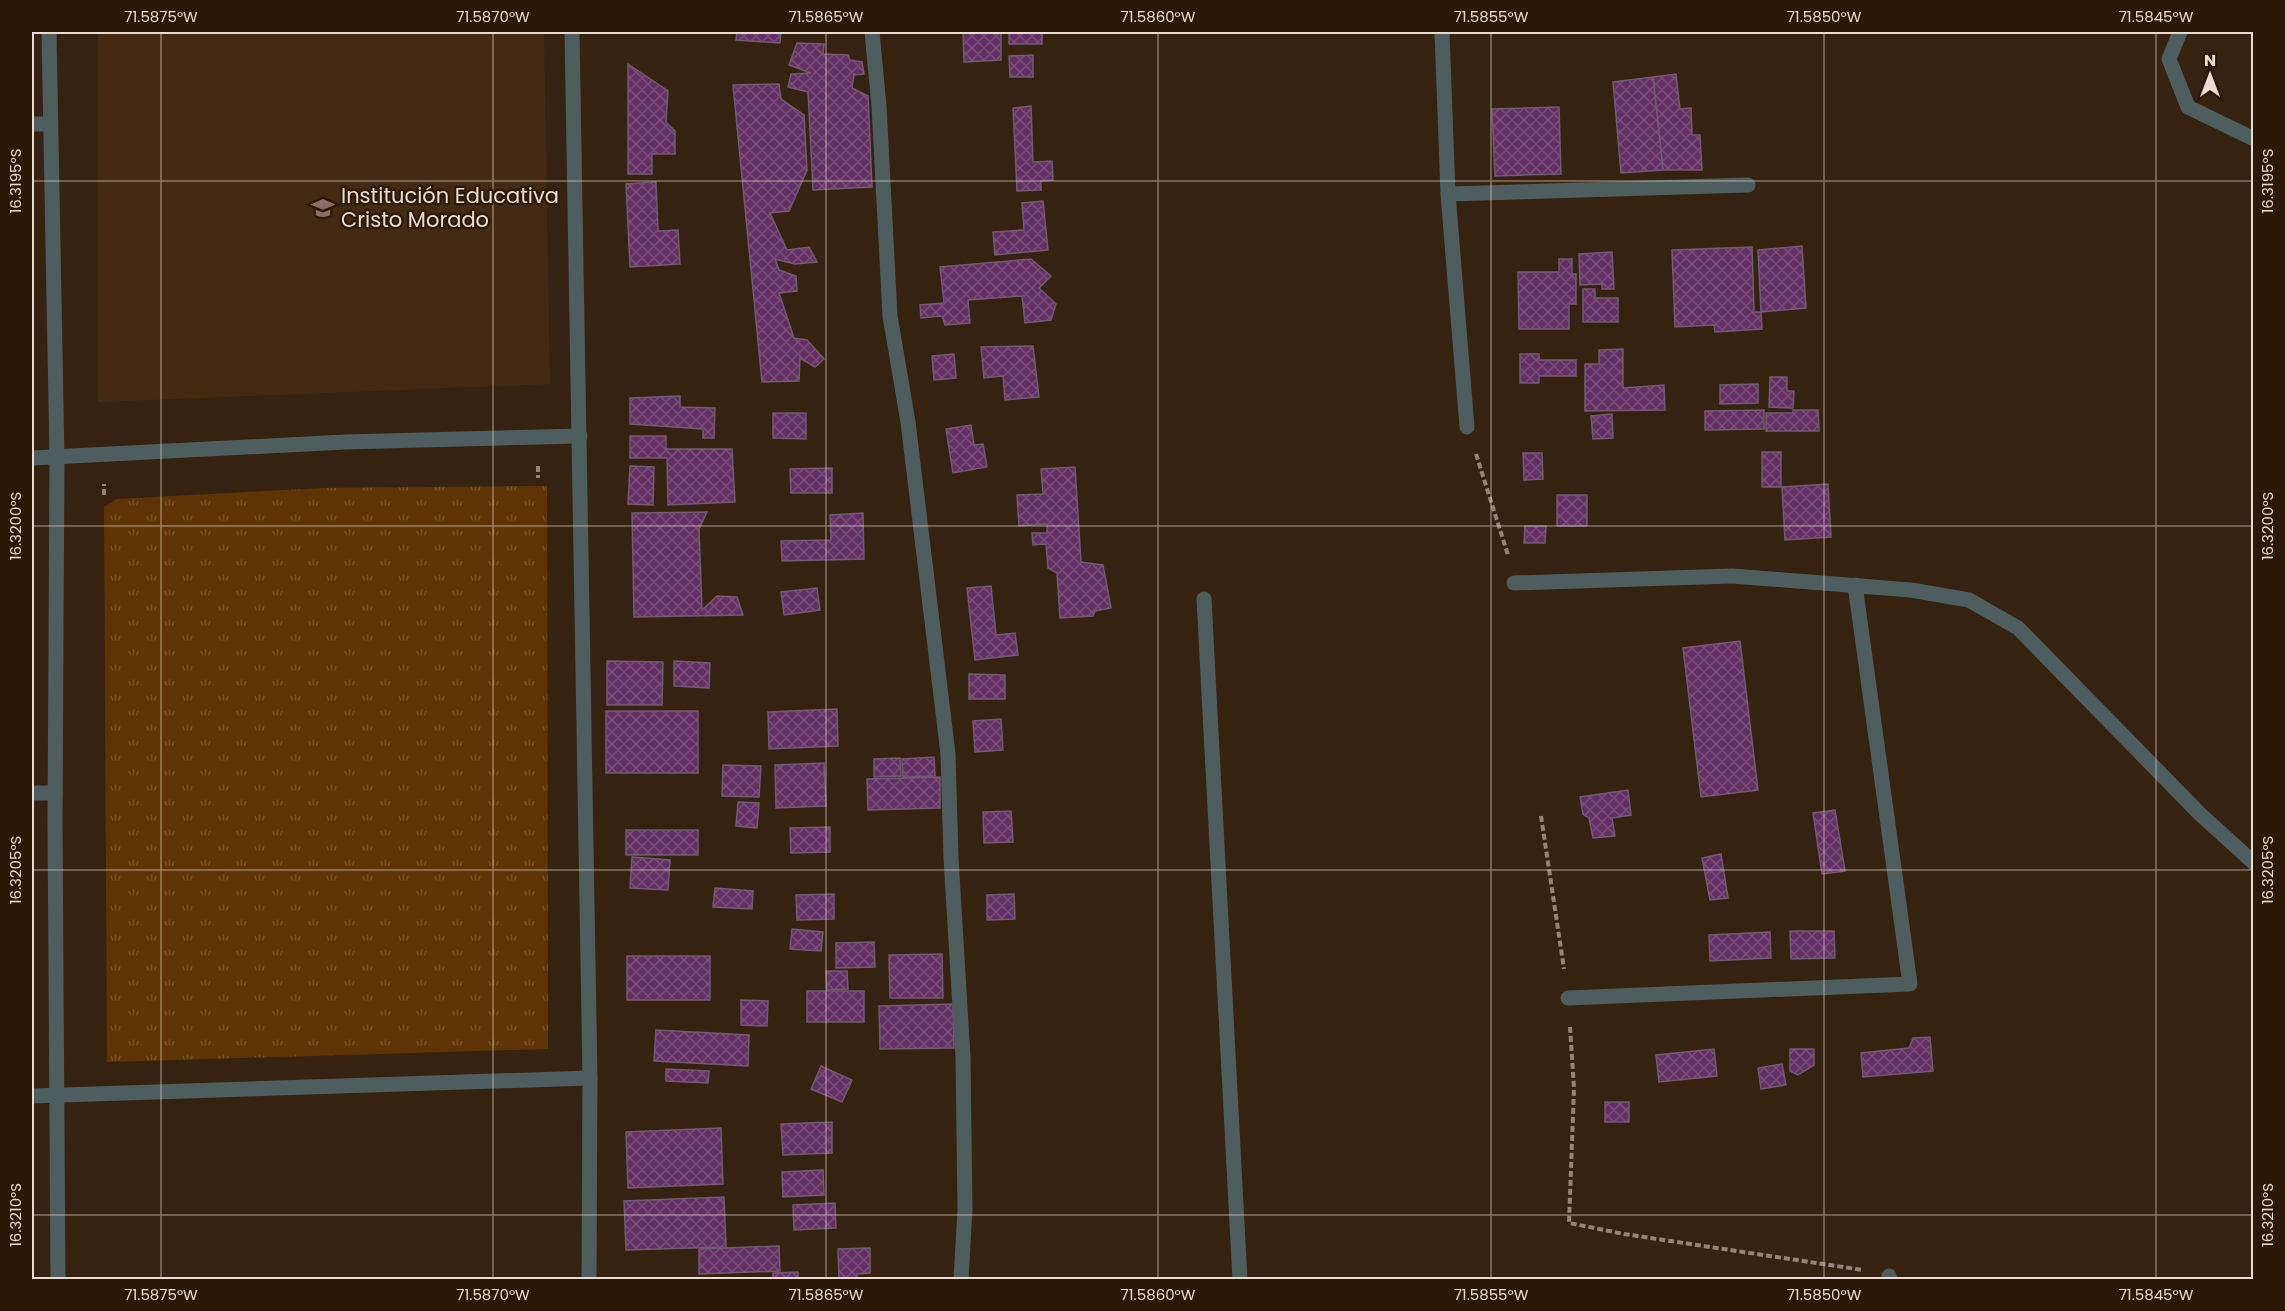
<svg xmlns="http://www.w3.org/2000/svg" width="2285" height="1311" viewBox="0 0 2285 1311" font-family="Poppins,sans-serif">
	<defs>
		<pattern id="grass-tufts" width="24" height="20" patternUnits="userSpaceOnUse" patternTransform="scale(1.5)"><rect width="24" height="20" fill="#5f3404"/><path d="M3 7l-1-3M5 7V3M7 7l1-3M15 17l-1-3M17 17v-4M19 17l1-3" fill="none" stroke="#765128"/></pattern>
		<pattern id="building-cross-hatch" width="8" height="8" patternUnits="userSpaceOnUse" patternTransform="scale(1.5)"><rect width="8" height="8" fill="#633065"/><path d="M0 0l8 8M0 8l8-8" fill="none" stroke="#7a4d7a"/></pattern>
	</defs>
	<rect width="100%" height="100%" fill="#362210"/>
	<polygon fill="#442a13" points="98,32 544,32 550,384 98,402"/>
	<polygon fill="url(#grass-tufts)" points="547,486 548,1049 107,1062 104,507 117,499 323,488"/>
	<g fill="url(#building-cross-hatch)" stroke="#705b70" stroke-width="1.5">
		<polygon points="737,32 781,32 780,43 736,40"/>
		<polygon points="963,32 1001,32 1001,60 964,62"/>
		<rect x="1009" y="32" width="33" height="12"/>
		<polygon points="797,43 824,44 823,54 848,55 850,60 862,62 864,74 854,75 852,88 868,96 872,187 813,190 808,92 788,87 791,74 811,73 789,65"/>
		<polygon points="1033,55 1033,77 1010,77 1009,56"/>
		<polygon points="628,64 668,91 666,122 675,131 675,154 652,154 652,174 628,174"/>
		<polygon points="1676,74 1680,109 1691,108 1692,135 1700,135 1702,170 1663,170 1653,77"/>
		<polygon points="1653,77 1663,170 1621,173 1613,82"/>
		<polygon points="779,84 781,99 804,115 807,170 789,211 770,213 787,250 809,247 817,262 795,264 775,259 779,270 796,276 797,291 779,293 794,338 807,340 824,359 815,367 800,358 799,381 762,382 733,85"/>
		<polygon points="1031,106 1033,162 1052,161 1053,180 1041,181 1041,190 1017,191 1013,108"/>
		<polygon points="1559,107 1561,174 1495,176 1492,109"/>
		<polygon points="656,182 658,231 678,230 680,264 630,267 626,184"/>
		<polygon points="1043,201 1048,250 995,255 993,232 1024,230 1022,203"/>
		<polygon points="1802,246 1806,308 1761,312 1758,250"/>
		<polygon points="1752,247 1754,312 1761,312 1762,329 1715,332 1714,325 1675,327 1672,250"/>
		<polygon points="1612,252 1614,289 1602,289 1602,284 1580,285 1579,254"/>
		<polygon points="1031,259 1051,276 1039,288 1056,304 1051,320 1025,323 1022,296 968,300 970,323 945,325 942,316 921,318 920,305 944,303 940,267"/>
		<polygon points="1559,259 1572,259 1572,274 1576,274 1576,304 1569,304 1569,329 1519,329 1518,272 1559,272"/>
		<polygon points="1583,289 1595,289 1595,298 1618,298 1618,322 1583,322"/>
		<polygon points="1033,346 1039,397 1005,400 1003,376 984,378 981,347"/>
		<polygon points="1623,349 1623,388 1664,385 1665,410 1585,411 1585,364 1599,364 1599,350"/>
		<polygon points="954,354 956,378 934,380 932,356"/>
		<polygon points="1520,354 1539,354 1539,360 1576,360 1576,376 1539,376 1539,383 1520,383"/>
		<polygon points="1770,377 1787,377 1787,391 1794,391 1793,408 1769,407"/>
		<polygon points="1758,384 1758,403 1720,404 1720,385"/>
		<polygon points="680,396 680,407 715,408 714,438 703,438 703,429 630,424 630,398"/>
		<polygon points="1764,410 1764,429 1705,430 1705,411"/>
		<polygon points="1793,410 1818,410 1819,431 1766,431 1766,413 1793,413"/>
		<polygon points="773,413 806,413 806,439 773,438"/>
		<polygon points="1612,414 1613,438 1593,439 1591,416"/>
		<polygon points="971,425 974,445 983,444 987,467 953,473 946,429"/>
		<polygon points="630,436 666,436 666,449 732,449 735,502 668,505 667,458 630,458"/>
		<rect x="1762" y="452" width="19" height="35"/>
		<polygon points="1523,453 1542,453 1543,479 1524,480"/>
		<polygon points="630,466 654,467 653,505 628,504"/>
		<polygon points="1075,467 1081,562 1103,565 1111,608 1095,611 1093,616 1060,618 1057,573 1048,568 1046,544 1033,545 1032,533 1047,533 1047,524 1019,526 1017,495 1043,494 1041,469"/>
		<polygon points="832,468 832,493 791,493 790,469"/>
		<polygon points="1828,484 1831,537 1785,540 1782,487"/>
		<rect x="1557" y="495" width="30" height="31"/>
		<polygon points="707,512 699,529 702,610 717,596 737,597 743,615 634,617 632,513"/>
		<polygon points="863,513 864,559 782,561 781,541 831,540 830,515"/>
		<polygon points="1525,526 1546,526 1545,543 1524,543"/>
		<polygon points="991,586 996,635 1015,633 1018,655 975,660 967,588"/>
		<polygon points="817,588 820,610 784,615 781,592"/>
		<polygon points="1740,641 1758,790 1701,797 1683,648"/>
		<polygon points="607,661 663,662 662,705 607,705"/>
		<polygon points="674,661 710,663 709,688 674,686"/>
		<polygon points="969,674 1005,675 1005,699 969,699"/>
		<polygon points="837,709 838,746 769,749 768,712"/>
		<rect x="606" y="711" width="92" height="62"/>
		<polygon points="1001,719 1003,750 975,752 973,721"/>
		<polygon points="934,757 935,776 903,777 902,759"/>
		<polygon points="900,758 901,776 874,777 874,759"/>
		<polygon points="824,763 826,806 776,808 775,765"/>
		<polygon points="723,765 761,766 759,797 722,796"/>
		<polygon points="940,777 940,808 868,810 867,779"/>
		<polygon points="1628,790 1631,815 1612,818 1615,836 1593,838 1589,818 1583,814 1580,797"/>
		<polygon points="738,802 759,803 757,828 736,826"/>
		<polygon points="1835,810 1845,871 1822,874 1813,813"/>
		<polygon points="1011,811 1013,842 984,843 983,812"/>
		<polygon points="830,827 830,852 791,853 790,828"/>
		<rect x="626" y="830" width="72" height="25"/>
		<polygon points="1721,854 1728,898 1710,900 1702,858"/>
		<polygon points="632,857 670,860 668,890 630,888"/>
		<polygon points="715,888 753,891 752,909 713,907"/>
		<polygon points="834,894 834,919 797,920 796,895"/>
		<polygon points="1014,894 1015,919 987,920 987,895"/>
		<polygon points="792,929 823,932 821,951 790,949"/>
		<polygon points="1790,931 1834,931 1835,958 1791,959"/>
		<polygon points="1770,932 1771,958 1710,961 1709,935"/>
		<polygon points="874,942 875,967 836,968 836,943"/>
		<polygon points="942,954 943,998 890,998 889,955"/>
		<rect x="627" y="956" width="83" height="44"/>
		<polygon points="826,971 847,971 848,989 827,990"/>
		<rect x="807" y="991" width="57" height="31"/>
		<polygon points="741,1000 768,1001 767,1026 741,1025"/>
		<polygon points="953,1004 954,1048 880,1049 879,1006"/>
		<polygon points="656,1030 749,1035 748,1066 654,1061"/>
		<polygon points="1930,1037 1933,1071 1863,1077 1861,1053 1909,1048 1913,1038"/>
		<polygon points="1714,1049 1717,1076 1659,1082 1656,1055"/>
		<polygon points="1790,1049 1814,1049 1814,1065 1798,1075 1790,1071"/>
		<polygon points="1782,1064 1786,1085 1761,1089 1758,1068"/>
		<polygon points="821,1066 852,1080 842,1102 811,1089"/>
		<polygon points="666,1069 709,1071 708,1083 666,1081"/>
		<rect x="1605" y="1102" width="24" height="20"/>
		<polygon points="832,1122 832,1153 783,1155 781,1124"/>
		<polygon points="721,1128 723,1184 628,1188 626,1132"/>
		<polygon points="823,1170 824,1195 783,1197 782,1172"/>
		<polygon points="724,1197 726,1247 626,1250 624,1201"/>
		<polygon points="835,1203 836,1228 794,1230 793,1205"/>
		<polygon points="779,1246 780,1271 699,1274 699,1249"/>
		<polygon points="870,1248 870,1273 857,1274 857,1280 839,1280 838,1249"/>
		<polygon points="798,1272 798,1280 773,1280 773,1273"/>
	</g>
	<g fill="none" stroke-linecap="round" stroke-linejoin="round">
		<g stroke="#968577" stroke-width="4" stroke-dasharray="6 3" stroke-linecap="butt">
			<polyline points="1476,454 1508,555"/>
			<polyline points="538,466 538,478"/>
			<polyline points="104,495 104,484"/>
			<polyline points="1541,816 1564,969"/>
			<polyline points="1570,1027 1574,1088 1569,1223 1624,1234 1863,1270"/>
		</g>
		<g stroke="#4e5d5e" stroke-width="15">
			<polyline points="49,32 57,458 55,821 58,1280"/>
			<polyline points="572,32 590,1078 589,1280"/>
			<polyline points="872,32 879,106 890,316 908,422 948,754 951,858 963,1057 965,1209 961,1280"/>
			<polyline points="1442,32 1448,194 1467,427"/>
			<polyline points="2180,32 2169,59 2188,107 2254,139"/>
			<polyline points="32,124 50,124"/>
			<polyline points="1448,194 1748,185"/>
			<polyline points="32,458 345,442 580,436"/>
			<polyline points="1514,583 1732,576 1911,590 1969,600 2018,628 2200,814 2254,863"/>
			<polyline points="1204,599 1240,1280"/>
			<polyline points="32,793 55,793"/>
			<polyline points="1568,998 1910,984 1855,585"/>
			<polyline points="32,1096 590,1078"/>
			<polyline points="1889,1276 1890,1280"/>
		</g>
	</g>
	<path fill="none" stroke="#eadcd1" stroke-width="1.5" stroke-opacity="0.45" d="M161,32V1280M493,32V1280M826,32V1280M1158,32V1280M1491,32V1280M1824,32V1280M2156,32V1280M32,181H2254M32,526H2254M32,870H2254M32,1215H2254"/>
	<defs>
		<g id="school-bare" transform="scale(1.8)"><path d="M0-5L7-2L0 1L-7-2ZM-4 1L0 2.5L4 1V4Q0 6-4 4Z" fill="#8d6e63" stroke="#2b1806" stroke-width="2.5" paint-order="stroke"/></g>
	</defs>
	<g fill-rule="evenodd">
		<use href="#school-bare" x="323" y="208"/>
	</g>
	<g text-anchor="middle" stroke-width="4.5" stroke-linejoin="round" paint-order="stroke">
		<g font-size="21" fill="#eadcd1" stroke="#2b1806" text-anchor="start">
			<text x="341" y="203">Institución Educativa<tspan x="341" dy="24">Cristo Morado</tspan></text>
		</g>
	</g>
	<rect width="2285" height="1311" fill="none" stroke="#2b1806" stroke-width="66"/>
	<g transform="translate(2210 75)" stroke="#2b1806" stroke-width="4.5" paint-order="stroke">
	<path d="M0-4.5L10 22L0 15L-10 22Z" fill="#eadcd1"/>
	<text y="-9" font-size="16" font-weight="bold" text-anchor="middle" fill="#eadcd1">N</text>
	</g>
	<rect x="33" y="33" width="2219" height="1245" fill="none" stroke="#eadcd1" stroke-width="2"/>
	<g font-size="15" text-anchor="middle" fill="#eadcd1">
		<text x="161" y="22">71.5875°W</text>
		<text x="493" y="22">71.5870°W</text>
		<text x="826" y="22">71.5865°W</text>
		<text x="1158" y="22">71.5860°W</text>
		<text x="1491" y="22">71.5855°W</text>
		<text x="1824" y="22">71.5850°W</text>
		<text x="2156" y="22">71.5845°W</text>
		<text transform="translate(16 181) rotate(-90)" y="5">16.3195°S</text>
		<text transform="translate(2268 181) rotate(-90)" y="5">16.3195°S</text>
		<text transform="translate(16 526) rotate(-90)" y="5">16.3200°S</text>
		<text transform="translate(2268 526) rotate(-90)" y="5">16.3200°S</text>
		<text transform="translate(16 870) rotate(-90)" y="5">16.3205°S</text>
		<text transform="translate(2268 870) rotate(-90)" y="5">16.3205°S</text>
		<text transform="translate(16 1215) rotate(-90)" y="5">16.3210°S</text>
		<text transform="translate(2268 1215) rotate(-90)" y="5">16.3210°S</text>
		<text x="161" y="1300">71.5875°W</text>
		<text x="493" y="1300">71.5870°W</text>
		<text x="826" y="1300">71.5865°W</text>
		<text x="1158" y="1300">71.5860°W</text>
		<text x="1491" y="1300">71.5855°W</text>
		<text x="1824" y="1300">71.5850°W</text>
		<text x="2156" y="1300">71.5845°W</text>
	</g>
</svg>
